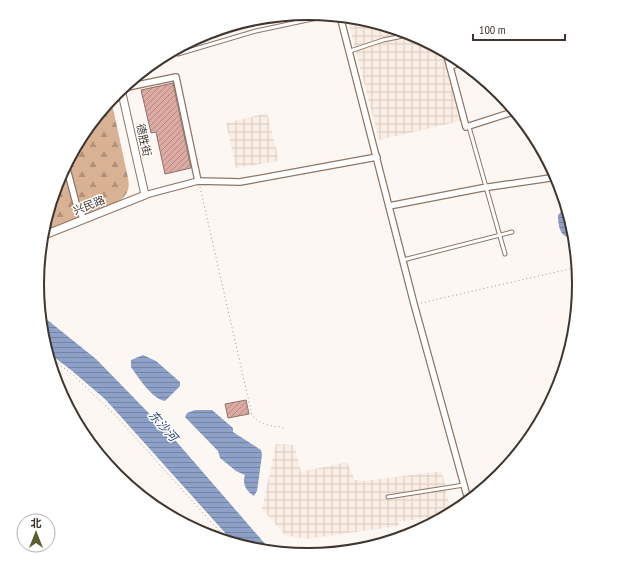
<svg xmlns="http://www.w3.org/2000/svg" width="617" height="569" viewBox="0 0 617 569" font-family="'PT Sans Narrow','Noto Sans SC',sans-serif">
	<defs>
		<pattern id="industrial-grid" width="8" height="8" patternUnits="userSpaceOnUse"><rect width="8" height="8" fill="#faede3"/><path d="M0 4h8M4 0v8" fill="none" stroke="#d8ccc3"/></pattern>
		<pattern id="forest-firs" width="22" height="20" patternUnits="userSpaceOnUse"><rect width="22" height="20" fill="#d9b193"/><path d="M5 1l3.5 6h-7zM16 11l3.5 6h-7z" fill="#b29178"/></pattern>
		<pattern id="water-rules" width="6" height="5" patternUnits="userSpaceOnUse"><rect width="6" height="5" fill="#8da1c8"/><path d="M0 2.5h6" fill="none" stroke="#7584a3"/></pattern>
		<pattern id="building-hatch" width="6" height="6" patternUnits="userSpaceOnUse"><rect width="6" height="6" fill="#ddaaa3"/><path d="M-1 1l2-2M0 6l6-6M5 7l2-2" fill="none" stroke="#b58b85"/></pattern>
	</defs>
	<rect width="100%" height="100%" fill="#fdf7f3"/>
	<g fill="url(#industrial-grid)">
		<polygon points="347,17 362,18 413,34 442,50 461,121 379,140"/>
		<polygon points="267,113 279,161 236,168 226,123"/>
		<polygon points="276,444 294,445 301,472 347,462 355,480 364,481 442,471 451,514 399,522 399,526 305,539 285,535 262,509"/>
	</g>
	<path fill="url(#forest-firs)" d="M111,99L128,178C130,188 128,193 121,200L42,234L58,180L83,133Z"/>
	<g fill="url(#water-rules)">
		<path d="M562,211H568L576,242C572,238 571,238 567,237C559,234 558,223 558,215Z"/>
		<polygon points="40,314 96,359 175,440 273,553 255,551 236,545 105,399 71,370 46,351 42,337"/>
		<path d="M143,355L156,361L180,382V386L165,401C151,398 139,378 131,367V360Z"/>
		<path d="M195,410H212L233,428V432L261,450L262,455L257,491L254,496C246,491 242,484 245,475L236,471L220,458L218,451L185,417L187,413Z"/>
	</g>
	<g fill="url(#building-hatch)" stroke="#8e706b">
		<polygon points="173,83 191,168 165,174 156,132 151,133 141,90"/>
		<polygon points="246,400 249,414 228,418 225,404"/>
	</g>
	<g fill="none" stroke-linecap="round" stroke-linejoin="round">
		<g stroke="#8e7664" stroke-width="5">
			<g id="service">
				<polyline points="350,51 383,40 408,35"/>
				<polyline points="178,54 256,31 331,15"/>
				<polyline points="469,127 505,254"/>
				<polyline points="403,260 512,232"/>
				<polyline points="388,497 464,485"/>
			</g>
		</g>
		<g stroke="#8e7664" stroke-width="8">
			<g id="minor">
				<polyline points="340,16 414,304 469,503"/>
				<polyline points="446,52 466,127 516,111"/>
				<polyline points="450,66 463,62"/>
				<polyline points="123,88 176,77 198,181"/>
				<polyline points="66,165 77,207 84,219"/>
				<polyline points="145,195 198,181 240,182 377,157"/>
				<polyline points="389,206 482,188 557,177"/>
			</g>
		</g>
		<g stroke="#8e7664" stroke-width="9">
			<polyline id="tertiary" points="42,236 145,195 121,89"/>
		</g>
		<g stroke="#9d958f" stroke-width="1" stroke-dasharray="1 3" stroke-linecap="butt">
			<path d="M200,187L252,415C261,425 269,426 282,427L284,431"/>
			<polyline points="421,303 578,267"/>
			<polyline points="48,356 72,374 116,416 230,543"/>
		</g>
		<use href="#service" stroke="#fff" stroke-width="3"/>
		<use href="#minor" stroke="#fff" stroke-width="5.5"/>
		<use href="#tertiary" stroke="#fff" stroke-width="7"/>
	</g>
	<g text-anchor="middle" stroke-width="3" stroke-linejoin="round" paint-order="stroke">
		<g font-size="11" fill="#41362f" stroke="#fff">
			<text transform="translate(144 140) rotate(77)" y="4">德胜街</text>
			<text transform="translate(89 205) rotate(-21)" y="4">兴民路</text>
		</g>
		<g font-size="12" font-style="italic" fill="#30487c" stroke="#fff">
			<text transform="translate(163 426) rotate(48)" y="4">东沙河</text>
		</g>
	</g>
	<path d="M0 0H617V569H0ZM44 284a264 264 0 1 1 528 0a264 264 0 1 1-528 0Z" fill="#fff" fill-rule="evenodd"/>
	<path fill="none" stroke="#41362f" stroke-width="2" d="M44 284a264 264 0 1 1 528 0a264 264 0 1 1-528 0Z"/>
	<g transform="translate(36 533)"><circle r="19" fill="#ffffff" stroke="#b3afac"/>
	<path d="M0-3L7 15L0 10L-7 15Z" fill="#5a5f2d"/>
	<text y="-6" font-size="11" font-weight="bold" text-anchor="middle" fill="#41362f">北</text>
	</g>
	<path d="M473 34v6h92v-6" fill="none" stroke="#41362f" stroke-width="2"/>
	<text x="479" y="34" font-size="12" fill="#41362f" stroke="#ffffff" stroke-width="3" paint-order="stroke">100 m</text>
</svg>
